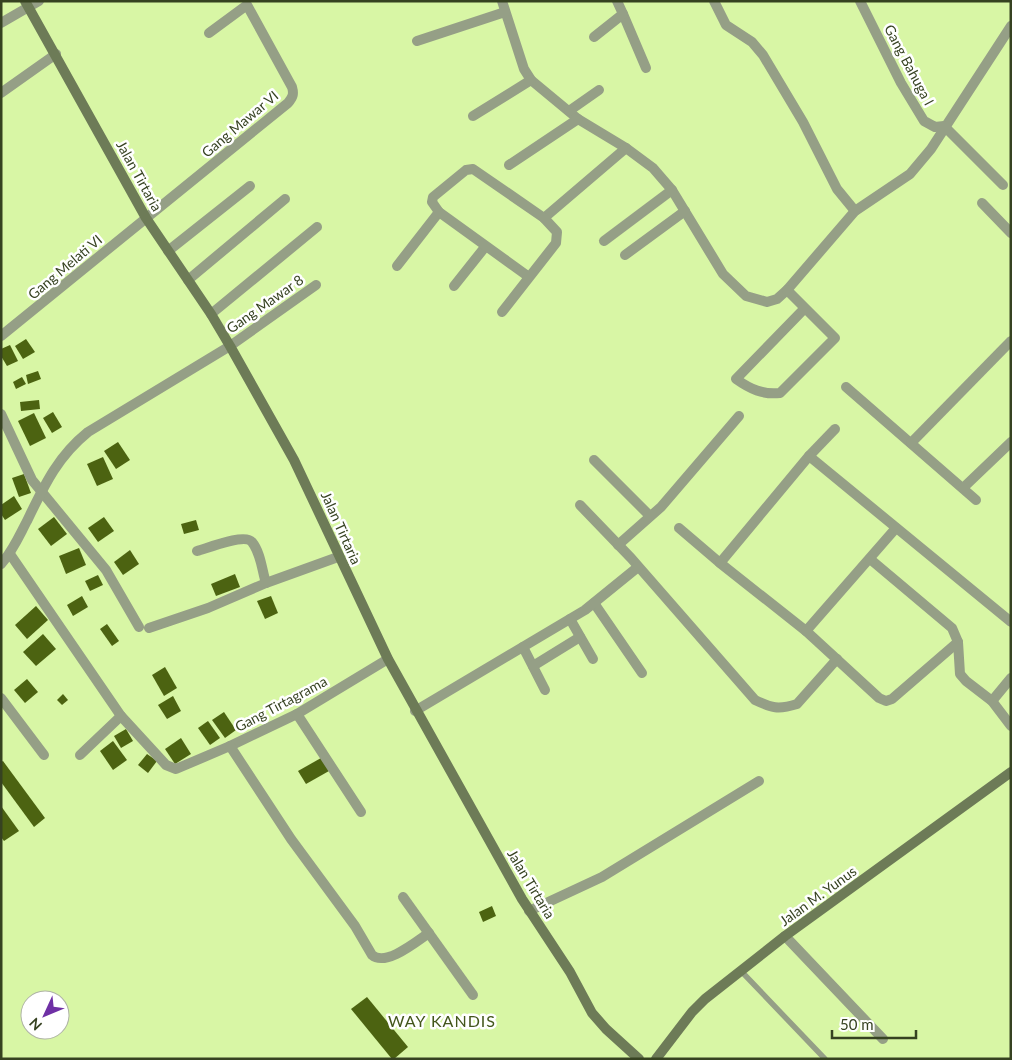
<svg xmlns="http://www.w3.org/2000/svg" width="1012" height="1060" viewBox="0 0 1012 1060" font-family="Lato,sans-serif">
	<rect width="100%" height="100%" fill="#d8f6a5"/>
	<g fill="#4c6311">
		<polygon points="26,339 35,352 23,359 15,346"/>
		<polygon points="10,345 18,361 7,366 1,356 1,349"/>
		<polygon points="38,371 41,379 28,384 26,375"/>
		<polygon points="22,377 26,384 16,389 13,382"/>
		<polygon points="39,400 40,409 21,411 20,402"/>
		<polygon points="53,412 62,427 52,433 43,418"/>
		<polygon points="34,413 46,438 30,446 18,421"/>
		<polygon points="118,442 130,460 116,469 104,451"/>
		<polygon points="103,457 113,479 97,486 87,464"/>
		<polygon points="24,474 31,493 19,497 12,478"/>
		<polygon points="14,496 22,509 5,520 1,514 1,505"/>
		<polygon points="54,517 67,534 51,546 38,529"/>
		<polygon points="104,517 114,531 98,542 88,528"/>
		<polygon points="196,520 199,530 184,534 181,524"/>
		<polygon points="79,548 86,565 66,574 59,556"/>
		<polygon points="130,550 139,564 123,575 114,562"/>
		<polygon points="235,574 240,587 216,596 211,584"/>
		<polygon points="98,575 103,585 90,591 85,581"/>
		<polygon points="82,596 88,607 73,616 67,605"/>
		<polygon points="271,596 278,613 265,619 257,601"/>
		<polygon points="36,606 48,620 27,639 15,625"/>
		<polygon points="107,624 119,641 112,646 100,629"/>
		<polygon points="43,634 56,649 36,666 23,652"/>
		<polygon points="165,667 177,688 164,696 152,675"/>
		<polygon points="27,679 38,692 25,703 14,690"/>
		<polygon points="63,694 68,700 62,705 57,700"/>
		<polygon points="173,696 181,711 167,719 158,705"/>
		<polygon points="224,712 236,730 225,738 212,720"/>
		<polygon points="208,721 220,738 210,745 198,728"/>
		<polygon points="126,729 133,741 121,748 114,736"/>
		<polygon points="181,738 191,754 175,764 165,749"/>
		<polygon points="113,741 127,760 113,770 100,751"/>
		<polygon points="147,754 157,761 148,773 138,765"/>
		<polygon points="321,758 329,771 306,784 298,771"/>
		<polygon points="3,761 45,818 34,827 1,782 1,762"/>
		<polygon points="1,806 19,831 4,841 1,837"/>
		<polygon points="492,906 496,916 483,922 479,912"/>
		<polygon points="367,997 408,1047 394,1059 392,1059 351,1009"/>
	</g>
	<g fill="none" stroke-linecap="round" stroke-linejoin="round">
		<polyline stroke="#959f86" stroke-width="5.5" points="741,971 825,1059"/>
		<g stroke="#959f86" stroke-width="10">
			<polyline points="502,1 524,69 531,80 578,119 626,148 653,168 672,190 723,274 746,296 767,302 777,299 787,290 855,211 910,174 931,149 1011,26"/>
			<polyline points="714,1 726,25 752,42 763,55 803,122 837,189 855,211"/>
			<polyline points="860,1 901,83 924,121 935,127 944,126 1003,185"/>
			<polyline points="623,14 646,68"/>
			<polyline points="1,23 39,1"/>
			<polyline points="594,37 623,14 617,1"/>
			<polyline points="417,41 505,12"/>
			<polyline points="1,93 56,54"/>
			<polyline points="569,111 599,90"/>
			<polyline points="473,116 531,80"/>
			<polyline points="509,165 578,119"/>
			<polyline points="982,203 1011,233"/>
			<polyline points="544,218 626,148"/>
			<polyline points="604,241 672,190"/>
			<polyline points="168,251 250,186"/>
			<polyline points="625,255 685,211"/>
			<polyline points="397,266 439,212"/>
			<polyline points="188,280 285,199"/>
			<polyline points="454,286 485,247"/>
			<path d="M787,290L835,338L780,393C763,395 750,389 736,379L805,308"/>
			<polyline points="502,312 556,243 557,232 544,218 473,169 466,170 433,197 432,202 439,212 529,277"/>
			<polyline points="211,314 317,227"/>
			<path d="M1,336L288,103C293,97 294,94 292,87L247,5L209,33"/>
			<polyline points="846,387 976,500"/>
			<polyline points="1,414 32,480 106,570 139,627"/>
			<polyline points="911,443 1011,341"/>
			<polyline points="809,456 835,429"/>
			<polyline points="594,460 650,516"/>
			<polyline points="963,488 1011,442"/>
			<path d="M580,505L631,558L755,700C772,708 778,710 797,704L837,659"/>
			<polyline points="679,528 720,563 806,631 896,528"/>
			<polyline points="618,545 661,507 739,416"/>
			<path d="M197,551C208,548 245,533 252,542C261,553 262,571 266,583"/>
			<polyline points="10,554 121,716 166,765 176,769 230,746 297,714 388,659"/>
			<polyline points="870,559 952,628 958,642 960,674 966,681 992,701 1011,726"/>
			<polyline points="720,563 809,456 1011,622"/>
			<path d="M1,564C13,551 19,536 27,521C44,486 57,457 88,432L230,346L316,285"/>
			<polyline points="594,603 642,673"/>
			<polyline points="570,619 593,659"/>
			<polyline points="149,628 208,608 266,583 338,557"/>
			<polyline points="806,631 879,698 886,701 892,699 958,642"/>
			<polyline points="523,647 545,690"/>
			<polyline points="533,666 580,637"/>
			<polyline points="1,698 44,755"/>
			<polyline points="992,701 1011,678"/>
			<polyline points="415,711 585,610 638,567"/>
			<polyline points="297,714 361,812"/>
			<path d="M230,746L291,839L355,926L372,955C386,967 417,941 429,933"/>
			<polyline points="80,755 121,716"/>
			<polyline points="403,897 473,995"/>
			<polyline points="529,911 602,877 759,781"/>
			<polyline points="785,936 883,1039"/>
		</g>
		<g stroke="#6d7b57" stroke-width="10">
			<polyline points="25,1 146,218 211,314 230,346 294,460 388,659 522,899 570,972 592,1013 606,1029 639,1059"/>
			<polyline points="656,1059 692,1012 705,999 785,936 1011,772"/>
		</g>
	</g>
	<g text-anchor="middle" stroke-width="5" stroke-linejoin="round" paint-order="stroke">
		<g font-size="14" fill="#364221" stroke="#fff">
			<text transform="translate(909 65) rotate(62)" y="5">Gang Bahuga I</text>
			<text transform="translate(240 124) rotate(-40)" y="5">Gang Mawar VI</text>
			<text transform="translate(139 176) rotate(61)" y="5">Jalan Tirtaria</text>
			<text transform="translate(65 267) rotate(-40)" y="5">Gang Melati VI</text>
			<text transform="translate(265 304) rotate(-35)" y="5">Gang Mawar 8</text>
			<text transform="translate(341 528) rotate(66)" y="5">Jalan Tirtaria</text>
			<text transform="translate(281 704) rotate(-28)" y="5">Gang Tirtagrama</text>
			<text transform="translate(531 884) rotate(59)" y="5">Jalan Tirtaria</text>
			<text transform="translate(818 896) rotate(-36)" y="5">Jalan M. Yunus</text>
		</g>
		<g font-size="16" letter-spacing="1" fill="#43561b" stroke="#fff">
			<text x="442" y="1027">WAY KANDIS</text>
		</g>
	</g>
	<rect width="1012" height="1060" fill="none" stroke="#364221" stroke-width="5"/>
	<g transform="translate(45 1015) rotate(226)"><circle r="24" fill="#ffffff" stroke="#afb3a6"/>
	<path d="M0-4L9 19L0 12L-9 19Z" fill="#6f30a5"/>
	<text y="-8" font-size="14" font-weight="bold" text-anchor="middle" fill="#364221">N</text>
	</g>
	<path d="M832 1030v8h84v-8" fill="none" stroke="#364221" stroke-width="2.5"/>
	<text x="840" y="1030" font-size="15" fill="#364221" stroke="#ffffff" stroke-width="4" paint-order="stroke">50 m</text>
</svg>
